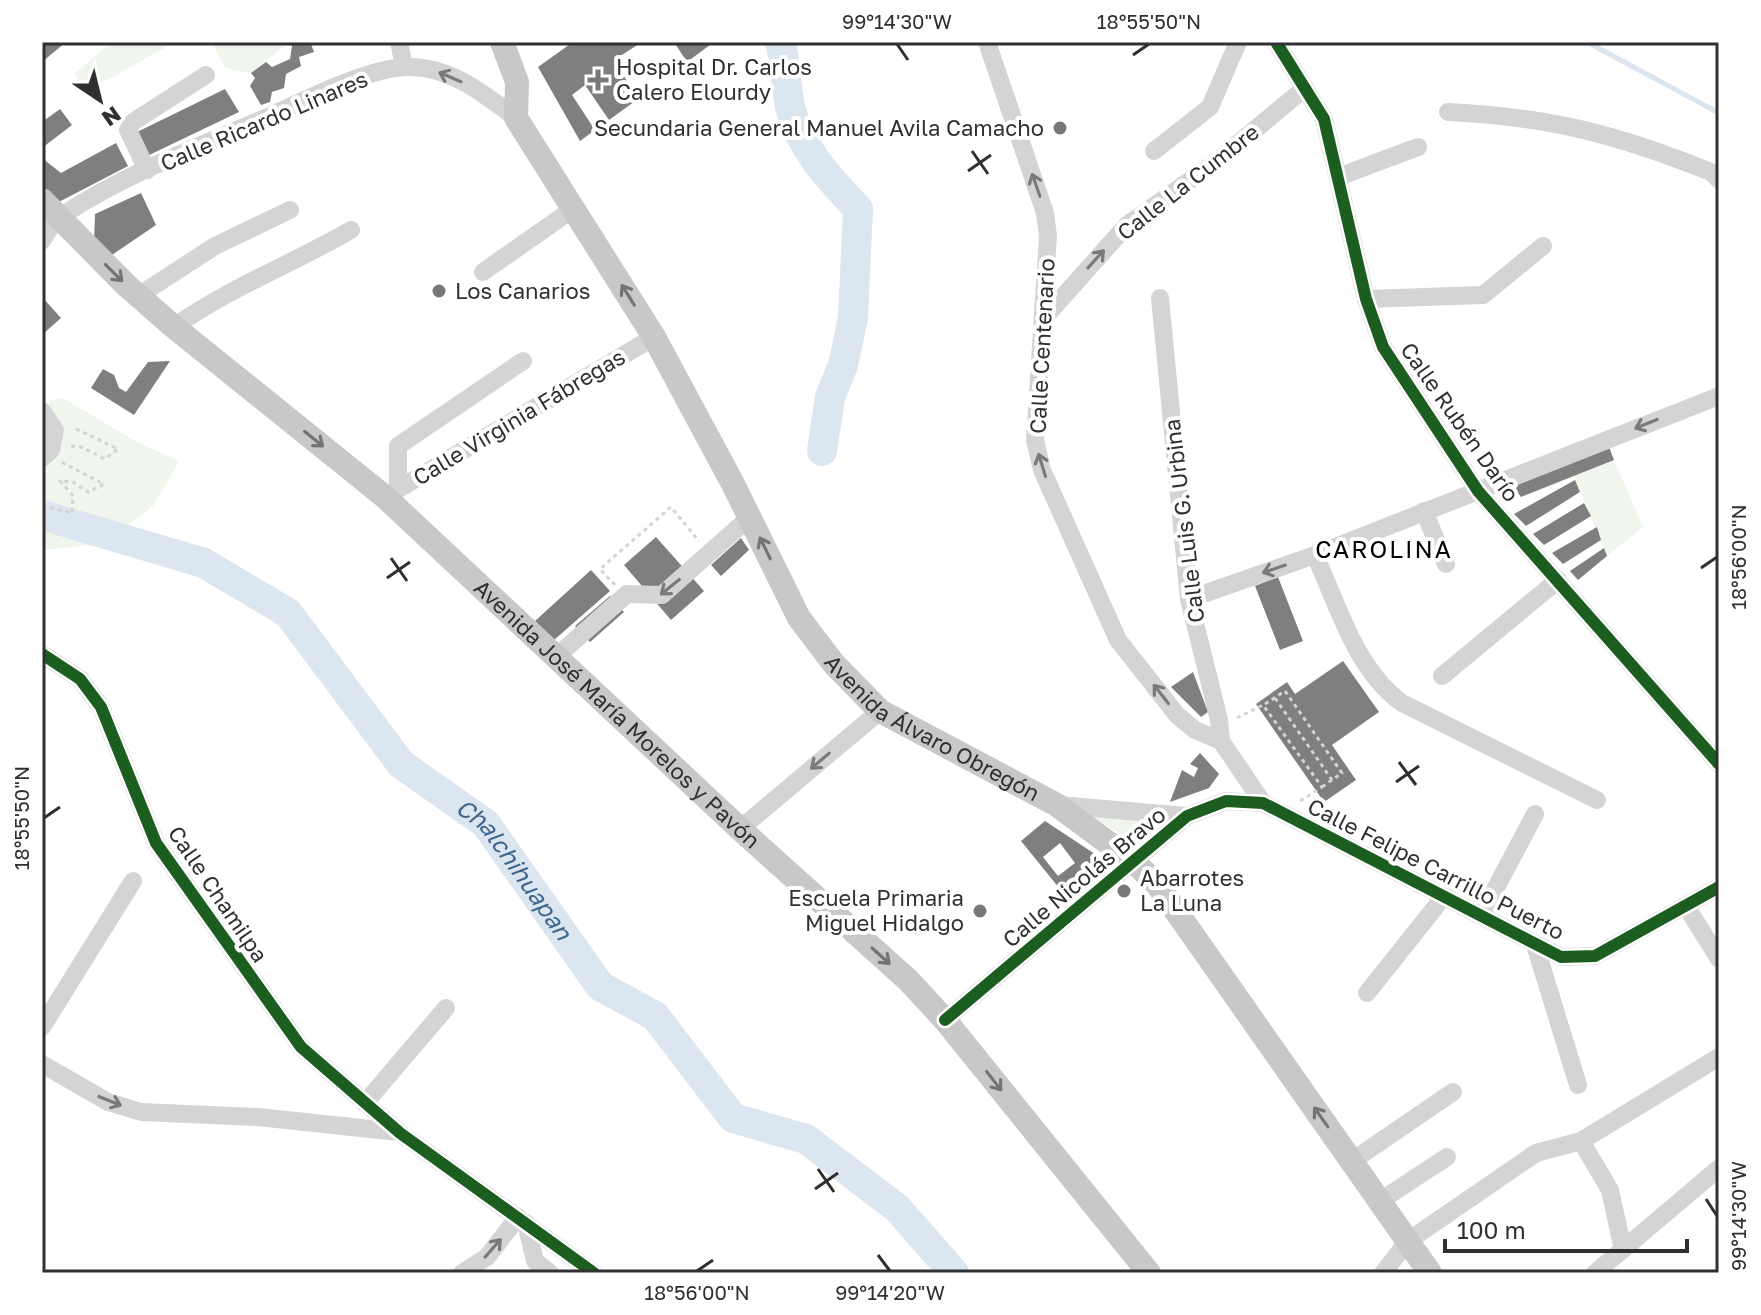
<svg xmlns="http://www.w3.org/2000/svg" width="1761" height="1315" viewBox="0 0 1761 1315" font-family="'Golos Text',sans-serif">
	<rect width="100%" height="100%" fill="#fff"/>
	<g fill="#f0f5ed">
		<polygon points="112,42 175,42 86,92 74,74"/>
		<polygon points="212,42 287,42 288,43 251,73 225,68"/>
		<polygon points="63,398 135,441 179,461 153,506 101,544 42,550 42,433 48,426 50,400"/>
		<polygon points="1614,460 1643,527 1607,556 1574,476"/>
		<polygon points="1089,815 1161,820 1134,842"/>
	</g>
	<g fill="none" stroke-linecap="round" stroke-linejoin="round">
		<polyline stroke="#dbe6f0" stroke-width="5" points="1587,42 1719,113"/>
		<g stroke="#dbe6f0" stroke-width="30">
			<path d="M780,42C787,65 785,88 791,110C802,151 830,179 858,209L853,318L843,365L830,397L822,451"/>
			<path id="s1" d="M42,515L204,563L288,613L401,764L486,824L600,986L655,1016L733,1118L806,1139L897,1208L954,1273"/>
		</g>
	</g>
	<g fill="#7f7f7f" fill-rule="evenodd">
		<polygon points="42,42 66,42 42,62"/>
		<polygon points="286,42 316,42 311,44 314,52 299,57 301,66 286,74 284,88 272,92 270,102 261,105 250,86 255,78 251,73 266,62 272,67 290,59 292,46"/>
		<polygon points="573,42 642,42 614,60 638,99 609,120 585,85 572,95 595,130 580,141 538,67"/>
		<polygon points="674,42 714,42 687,62"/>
		<polygon points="225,89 239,112 145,157 133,134"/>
		<polygon points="60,109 72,125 42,148 42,122"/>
		<polygon points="116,143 128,166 57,203 42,187 42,158 61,173"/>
		<polygon points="141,193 156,225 106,259 94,242 95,214"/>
		<polygon points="42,297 61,318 42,335"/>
		<polygon points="170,361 134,415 91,388 103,369 114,375 119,388 126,392 148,362"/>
		<polygon points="1609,447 1614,460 1521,497 1512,485"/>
		<polygon points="1575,480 1580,492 1526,526 1514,514"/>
		<polygon points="1584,503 1591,516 1544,545 1533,534"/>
		<polygon points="1597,527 1601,540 1563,564 1552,553"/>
		<polygon points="656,537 704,591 671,620 624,565"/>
		<polygon points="741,538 749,550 721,576 711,565"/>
		<polygon points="1604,548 1607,556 1578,580 1570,571"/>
		<polygon points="591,570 610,591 554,640 535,621"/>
		<polygon points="1278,577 1303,641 1280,650 1255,586"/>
		<polygon points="610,596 624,612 590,642 575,626"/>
		<polygon points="1343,661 1379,712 1332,745 1356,780 1324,802 1256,704 1287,682 1295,694"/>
		<polygon points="1193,672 1208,712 1201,717 1171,687"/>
		<polygon points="1200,753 1219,774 1209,788 1170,802 1182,770 1194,777 1198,768 1190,764"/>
		<path d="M1045,821L1104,860L1064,894L1021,841ZM1060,843L1075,863L1058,876L1043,857Z"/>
	</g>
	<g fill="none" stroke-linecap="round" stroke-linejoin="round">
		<g stroke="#d4d4d4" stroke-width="3" stroke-dasharray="4 4" stroke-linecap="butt">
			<polyline points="71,446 81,447 105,459 118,449 72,427"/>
			<polyline points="42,506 72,513 73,496 60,481 73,482 88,492 104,484 61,462"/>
			<polyline points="615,585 600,569 671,507 699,541"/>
			<polyline points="1275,698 1332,780"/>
			<polyline points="1265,704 1285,691 1342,773 1322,787"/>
			<polyline points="1237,718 1263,705 1322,787 1297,803"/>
		</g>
		<g stroke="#d4d4d4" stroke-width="18">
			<polyline points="399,42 404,66"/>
			<polyline points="987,42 1045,213 1048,236 1035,440 1042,470 1118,640 1177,715 1195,730 1221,741 1263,803"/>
			<polyline points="1276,42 1324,119 1366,299 1383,347 1478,491 1719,764"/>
			<path d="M1448,112C1550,117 1616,134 1711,172L1719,180"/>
			<polyline points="1154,151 1210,107 1238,42"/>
			<polyline points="147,170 128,130 133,122 206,75"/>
			<polyline points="1338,177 1418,147"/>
			<path d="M42,241C47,232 52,223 60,217C124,174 200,146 270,116C305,100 370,67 408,67C450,66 484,94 516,118"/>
			<polyline points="483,272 573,209"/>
			<polyline points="138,296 215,246 290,210"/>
			<polyline points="1160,298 1189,599 1219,720 1221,741"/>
			<polyline points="1366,299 1483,295 1543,246"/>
			<polyline points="1044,318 1127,225 1216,162 1305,88"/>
			<path d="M174,327C229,288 292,264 351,230"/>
			<polyline points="42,411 55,430 51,450 42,458"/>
			<polyline points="398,489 398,446 523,361"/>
			<polyline points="385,497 654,337"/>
			<polyline points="1424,511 1446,564"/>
			<path d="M1315,555C1338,606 1356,670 1402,703L1597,800"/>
			<polyline points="1189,599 1315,555 1719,396"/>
			<polyline points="42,654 80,679 101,707 156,843 301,1047 400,1133 594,1273"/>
			<polyline points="557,656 627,594 662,595 750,517"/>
			<polyline points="1442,676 1558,580"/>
			<polyline points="1058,805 1187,816"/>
			<polyline points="740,829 880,711"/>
			<polyline points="1686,906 1719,959"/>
			<polyline points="1482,914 1535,814"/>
			<polyline points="1535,945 1578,1085"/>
			<polyline points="1367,993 1445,895"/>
			<polyline points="945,1020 1187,816 1226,801 1263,803 1561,957 1595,956 1719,887"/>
			<polyline points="42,1027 133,881"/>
			<polyline points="42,1064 108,1102 141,1112 258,1117 399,1132"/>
			<polyline points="365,1103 446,1008"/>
			<polyline points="1581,1141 1610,1190 1623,1250"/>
			<polyline points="1352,1161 1453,1092"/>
			<polyline points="1380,1201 1447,1157"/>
			<polyline points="526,1223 535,1261 550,1273"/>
			<polyline points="462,1273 487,1257 518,1217"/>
			<polyline points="1383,1273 1408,1241 1536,1153 1581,1141 1719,1057"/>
			<polyline points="1595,1273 1719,1168"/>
		</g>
		<g stroke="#c8c8c8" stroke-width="24">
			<path id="s2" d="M502,42L517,82L516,118L654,337L733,484L799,618L834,664L880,711L1057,805L1134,862L1157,884L1430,1273"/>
			<path id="s3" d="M42,200L126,285L174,327L385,497L740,829L908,980L945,1020L1149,1273"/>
		</g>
		<g stroke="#fff" stroke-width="17">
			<g id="cycleway">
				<polyline points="1276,42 1324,119 1366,299 1383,347 1478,491 1719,764"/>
				<polyline points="42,654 80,679 101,707 156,843 301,1047 400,1133 594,1273"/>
				<polyline points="945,1020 1187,816 1226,801 1263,803 1561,957 1595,956 1719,887"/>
			</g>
		</g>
		<use href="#cycleway" stroke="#1b5e20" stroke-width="12"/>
	</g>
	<defs><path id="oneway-shaft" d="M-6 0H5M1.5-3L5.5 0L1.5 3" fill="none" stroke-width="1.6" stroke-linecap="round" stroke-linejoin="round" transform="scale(2)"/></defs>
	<g stroke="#7a7a7a">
		<use href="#oneway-shaft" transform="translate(450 77) rotate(-157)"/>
		<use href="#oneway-shaft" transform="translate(1036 185) rotate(-109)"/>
		<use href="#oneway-shaft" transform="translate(1096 259) rotate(-48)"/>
		<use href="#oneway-shaft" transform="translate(1646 424) rotate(158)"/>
		<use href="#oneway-shaft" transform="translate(1042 465) rotate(-107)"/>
		<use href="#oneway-shaft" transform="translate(1274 569) rotate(161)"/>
		<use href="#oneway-shaft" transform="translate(670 587) rotate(141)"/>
		<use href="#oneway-shaft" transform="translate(1161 694) rotate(-128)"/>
		<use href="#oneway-shaft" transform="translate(820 761) rotate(140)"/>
		<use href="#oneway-shaft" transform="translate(110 1101) rotate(22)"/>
		<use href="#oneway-shaft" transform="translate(493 1248) rotate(-49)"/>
	</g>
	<g stroke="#747474">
		<use href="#oneway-shaft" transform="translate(114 273) rotate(45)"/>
		<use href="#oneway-shaft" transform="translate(628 295) rotate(-122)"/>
		<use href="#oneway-shaft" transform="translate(314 439) rotate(39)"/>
		<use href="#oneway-shaft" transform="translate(765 548) rotate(-116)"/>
		<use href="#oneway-shaft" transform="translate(881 956) rotate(42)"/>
		<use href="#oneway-shaft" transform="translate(994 1081) rotate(52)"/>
		<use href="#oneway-shaft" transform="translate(1321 1117) rotate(-125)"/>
	</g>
	<path fill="none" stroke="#303030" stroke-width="3" d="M897,44L908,60M1133,55L1149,44M972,151L988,174M968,171L991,155M391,558L407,581M1701,568L1717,557M387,578L410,562M1399,762L1416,785M1396,782L1419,766M44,818L60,807M818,1169L834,1192M815,1189L838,1173M1706,1199L1717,1216M878,1255L890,1271M697,1271L713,1260"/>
	<g fill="#787878" stroke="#fff" stroke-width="3">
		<path d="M594 68h8v8h8v8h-8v8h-8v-8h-8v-8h8z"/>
		<circle cx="1060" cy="128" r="8"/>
		<circle cx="439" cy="291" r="8"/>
		<circle cx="1124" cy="891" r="8"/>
		<circle cx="980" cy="911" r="8"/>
	</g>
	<g text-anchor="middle" stroke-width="8" stroke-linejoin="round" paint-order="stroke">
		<g font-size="22" fill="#303030" stroke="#fff" text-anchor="start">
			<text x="616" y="75">Hospital Dr. Carlos<tspan x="616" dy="25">Calero Elourdy</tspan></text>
			<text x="1044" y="136" text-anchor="end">Secundaria General Manuel Avila Camacho</text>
			<text x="455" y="299">Los Canarios</text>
			<text x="1140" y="886">Abarrotes<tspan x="1140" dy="25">La Luna</tspan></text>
			<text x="964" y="906" text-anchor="end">Escuela Primaria<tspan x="964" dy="25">Miguel Hidalgo</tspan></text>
		</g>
		<g font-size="22" fill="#303030" stroke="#fff">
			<text transform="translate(264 121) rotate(-23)" y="8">Calle Ricardo Linares</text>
			<text transform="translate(1188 182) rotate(-38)" y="8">Calle La Cumbre</text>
			<text transform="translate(1042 346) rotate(-87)" y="8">Calle Centenario</text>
			<text transform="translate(519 417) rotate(-31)" y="8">Calle Virginia Fábregas</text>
			<text transform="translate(1460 422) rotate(55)" y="8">Calle Rubén Darío</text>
			<text transform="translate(1184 521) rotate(-97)" y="8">Calle Luis G. Urbina</text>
			<text dy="8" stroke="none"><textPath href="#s3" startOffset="772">Avenida José María Morelos y Pavón</textPath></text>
			<text dy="8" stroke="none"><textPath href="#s2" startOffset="830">Avenida Álvaro Obregón</textPath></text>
			<text transform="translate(1436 869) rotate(27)" y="8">Calle Felipe Carrillo Puerto</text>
			<text transform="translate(1084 877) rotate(-40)" y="8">Calle Nicolás Bravo</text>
			<text transform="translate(218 894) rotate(56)" y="8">Calle Chamilpa</text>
		</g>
		<g font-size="24" letter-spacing="2" fill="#000" stroke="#fff">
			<text x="1384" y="558">CAROLINA</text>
		</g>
		<g font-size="24" font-style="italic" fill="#41678e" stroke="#fff">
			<text dy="8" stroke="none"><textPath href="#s1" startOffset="612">Chalchihuapan</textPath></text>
		</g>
	</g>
	<rect width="1761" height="1315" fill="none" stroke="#ffffff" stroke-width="88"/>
	<g transform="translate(100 100) rotate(145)" stroke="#ffffff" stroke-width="6" paint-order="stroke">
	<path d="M0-6L14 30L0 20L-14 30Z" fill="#303030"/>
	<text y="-12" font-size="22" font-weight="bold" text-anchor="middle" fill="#303030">N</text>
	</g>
	<path d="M1445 1239v12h242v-12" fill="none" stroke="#303030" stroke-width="4"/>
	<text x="1457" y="1239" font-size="24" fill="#303030" stroke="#ffffff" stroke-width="6" paint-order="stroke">100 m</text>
	<rect x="44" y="44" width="1673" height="1227" fill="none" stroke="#303030" stroke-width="3"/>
	<g font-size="20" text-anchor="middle" fill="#303030">
		<text x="897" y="29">99°14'30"W</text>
		<text x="1149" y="29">18°55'50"N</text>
		<text transform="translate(1739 557) rotate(-90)" y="7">18°56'00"N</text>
		<text transform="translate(22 818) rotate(-90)" y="7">18°55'50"N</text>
		<text transform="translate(1739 1216) rotate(-90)" y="7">99°14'30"W</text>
		<text x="697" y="1300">18°56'00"N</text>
		<text x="890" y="1300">99°14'20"W</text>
	</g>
</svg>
